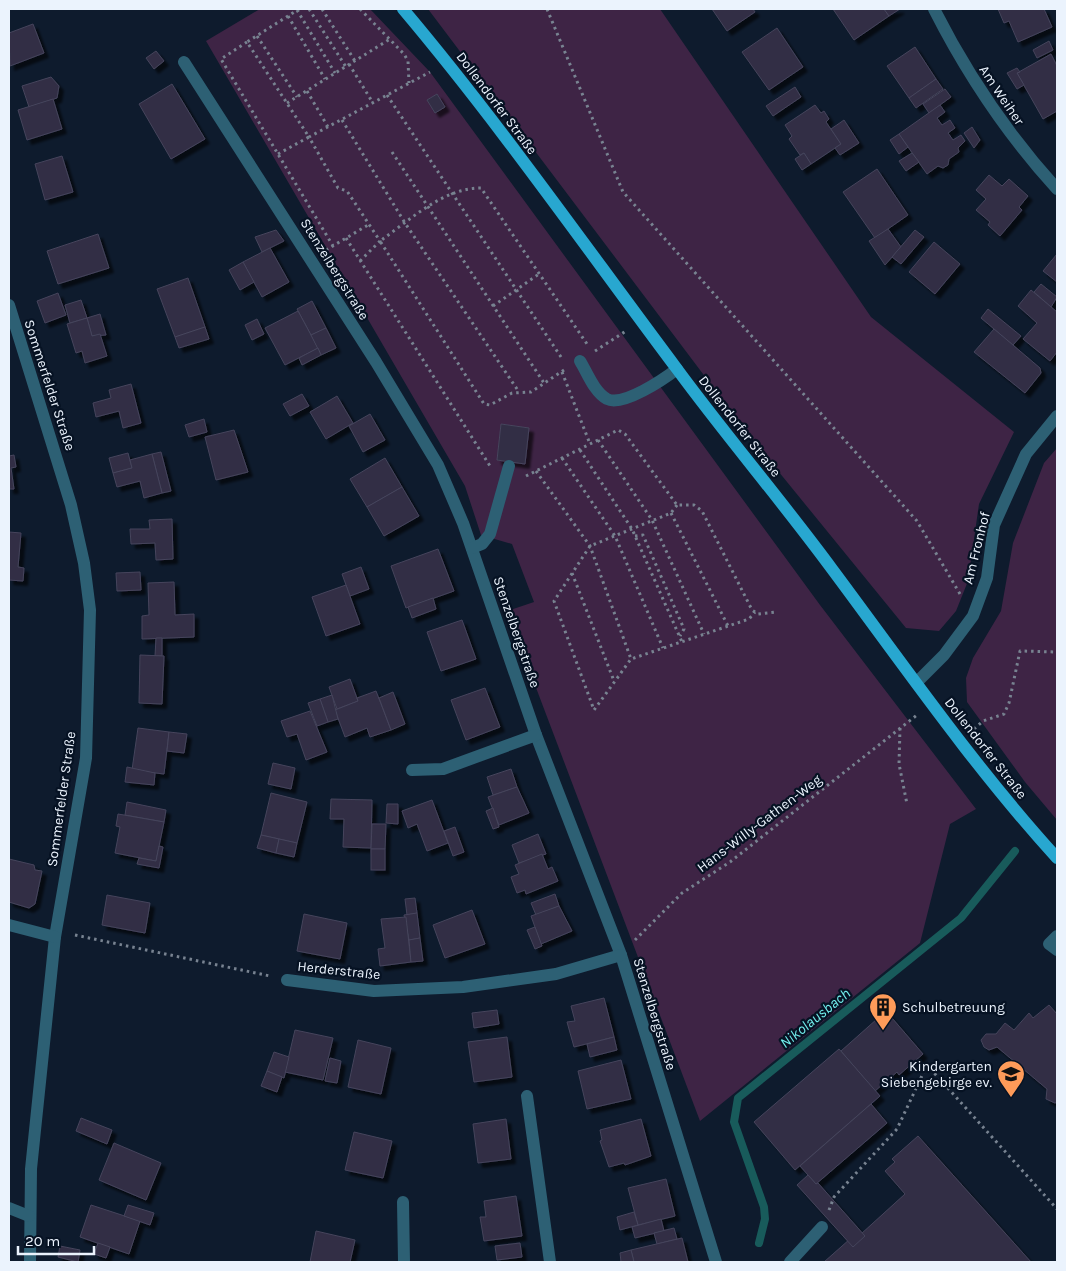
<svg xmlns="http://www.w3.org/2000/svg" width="1066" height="1271" viewBox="0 0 1066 1271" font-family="Karla,sans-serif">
	<defs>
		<filter id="shadow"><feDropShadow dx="4.5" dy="4.5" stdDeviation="1" flood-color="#0009"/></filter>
	</defs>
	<rect width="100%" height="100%" fill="#0e1b2d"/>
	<g fill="#3e2445">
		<polygon points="260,9 370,9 430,72 820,605 976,809 950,824 920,943 700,1121 507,611 534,602 512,544 481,535 465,486 206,41"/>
		<polygon points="428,9 660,9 871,317 1014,432 979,504 968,581 956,611 939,631 906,628 752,439"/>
		<polygon points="1057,448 1057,820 1025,782 967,702 966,678 973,658 1001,611 1013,543 1044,463"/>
	</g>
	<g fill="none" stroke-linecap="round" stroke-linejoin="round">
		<polyline stroke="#185b5b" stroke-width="8" points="759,1243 765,1219 764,1207 734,1122 738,1098 961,918 1015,851"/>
	</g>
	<g fill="#302e44" stroke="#46445c" filter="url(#shadow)">
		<polygon points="712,9 753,9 755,12 727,31"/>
		<polygon points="833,9 884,9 889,16 854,40"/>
		<polygon points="884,9 900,9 889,16"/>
		<polygon points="998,9 1044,9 1052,27 1018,42 1009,21 1004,23"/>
		<polygon points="33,24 44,53 10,66 9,33"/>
		<polygon points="777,28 803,67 769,90 742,52"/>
		<polygon points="1049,41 1053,50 1037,58 1033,50"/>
		<polygon points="915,47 936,79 909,98 887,66"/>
		<polygon points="156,51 164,61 154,69 146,58"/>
		<polygon points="1051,54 1057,66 1057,111 1043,119 1017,73"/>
		<polygon points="1017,68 1020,72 1017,73 1024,85 1017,89 1007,73"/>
		<polygon points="51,77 59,86 57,98 29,107 22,86"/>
		<polygon points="936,79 943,89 916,108 909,98"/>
		<polygon points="172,84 205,139 171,159 139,104"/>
		<polygon points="795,87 801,97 773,116 766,106"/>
		<polygon points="945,89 951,97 929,113 923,104"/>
		<polygon points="437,94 445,107 435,113 427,100"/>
		<polygon points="53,99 62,129 27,140 18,110"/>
		<polygon points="815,105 821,113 824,111 829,119 826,122 841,144 811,164 804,153 800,155 789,139 792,136 785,125"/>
		<polygon points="940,105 945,112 937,118 942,125 950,120 955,128 948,133 953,140 961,135 965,141 958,148 959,152 949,159 948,165 943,168 938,166 927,174 899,134"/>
		<polygon points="844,120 859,143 840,155 835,148 841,144 831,129"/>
		<polygon points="972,127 980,140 974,148 964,133"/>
		<polygon points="899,134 908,147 899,154 890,140"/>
		<polygon points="804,153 811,164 802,170 795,159"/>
		<polygon points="912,153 919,162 906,171 899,161"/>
		<polygon points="62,156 73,192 45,200 35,164"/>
		<polygon points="877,169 908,215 875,238 843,192"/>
		<polygon points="989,175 1002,186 1009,179 1028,196 1019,207 1022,210 1000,236 988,225 990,222 976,210 986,199 976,190"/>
		<polygon points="888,229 901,247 885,265 869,241"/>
		<polygon points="276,230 284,241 262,252 255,237"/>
		<polygon points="915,230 924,237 901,264 892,257"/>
		<polygon points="98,234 109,268 58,284 47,251"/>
		<polygon points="934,242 960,264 935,294 909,272"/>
		<polygon points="270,248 289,282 262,297 243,262"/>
		<polygon points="1057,254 1057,282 1043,271"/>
		<polygon points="243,262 254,282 240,290 229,270"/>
		<polygon points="188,278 205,327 175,337 157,289"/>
		<polygon points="1041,284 1057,297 1051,307 1034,292"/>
		<polygon points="1031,290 1057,312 1057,352 1050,361 1023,339 1037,323 1018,306"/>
		<polygon points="58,293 66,315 45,323 37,301"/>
		<polygon points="81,300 87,318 70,323 65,305"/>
		<polygon points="312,301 326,328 311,335 297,309"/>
		<polygon points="988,309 1021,336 1013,345 981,318"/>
		<polygon points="298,311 318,348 285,365 265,328"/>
		<polygon points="100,314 106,335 92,336 87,318"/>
		<polygon points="87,318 92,336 100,334 107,356 85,363 82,351 76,353 67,324"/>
		<polygon points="257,319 264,334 252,340 245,325"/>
		<polygon points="205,327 209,339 179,348 175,337"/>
		<polygon points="326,328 336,348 321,355 311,335"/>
		<polygon points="994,329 1040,368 1041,373 1025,393 974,352"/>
		<polygon points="318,348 321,355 302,365 299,358"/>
		<polygon points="131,384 141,423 123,428 119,411 96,417 93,403 111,398 109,390"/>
		<polygon points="302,394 309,406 290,416 283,404"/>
		<polygon points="337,396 353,423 326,439 310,412"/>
		<polygon points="370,414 385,440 363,452 349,426"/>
		<polygon points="204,419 207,432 189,437 185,425"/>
		<polygon points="501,424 529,428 525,464 497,460"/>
		<polygon points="234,430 248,472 216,480 205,437"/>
		<polygon points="161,452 171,491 162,493 152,454"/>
		<polygon points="128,453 132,468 113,473 109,458"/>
		<polygon points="152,454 162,493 144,498 140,481 117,487 113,473 132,468 130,460"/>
		<polygon points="14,455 16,467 11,468 14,489 9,489 9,456"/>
		<polygon points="385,458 402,487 367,507 350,479"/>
		<polygon points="402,487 419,516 384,536 367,507"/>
		<polygon points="172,519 173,559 156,560 155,543 131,544 130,529 150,529 149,520"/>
		<polygon points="9,532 21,533 18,567 24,568 23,581 9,580"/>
		<polygon points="438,549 454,591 406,608 391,566"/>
		<polygon points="361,567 369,589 350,596 342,574"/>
		<polygon points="140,572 141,590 117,591 116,573"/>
		<polygon points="174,582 175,615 194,614 194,637 142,639 142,616 149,615 148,583"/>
		<polygon points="346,585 360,624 326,636 312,597"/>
		<polygon points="433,598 436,609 412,618 408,607"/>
		<polygon points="462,620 476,659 441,671 427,632"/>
		<polygon points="156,638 162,638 162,656 155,656"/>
		<polygon points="140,655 164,656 162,704 139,703"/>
		<polygon points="350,679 358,701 337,709 329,687"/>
		<polygon points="485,688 500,727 466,740 451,700"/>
		<polygon points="376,691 391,730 370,737 367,728 345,737 335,710 358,701 357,698"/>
		<polygon points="393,692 405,724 391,730 379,698"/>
		<polygon points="332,695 338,719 328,722 320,699"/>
		<polygon points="320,699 328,722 317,726 308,703"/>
		<polygon points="310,711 327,752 306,760 297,734 287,737 281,721"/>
		<polygon points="138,728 169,732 164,774 132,770"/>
		<polygon points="169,732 187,734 184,753 167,751"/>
		<polygon points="273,763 295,768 291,789 268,784"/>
		<polygon points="127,767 155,773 154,785 125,782"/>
		<polygon points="511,769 517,787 493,795 487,777"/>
		<polygon points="517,787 529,813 499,825 488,797"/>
		<polygon points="271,793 307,802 297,843 261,835"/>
		<polygon points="331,799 372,800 371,848 343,847 344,819 330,819"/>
		<polygon points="432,800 448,843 427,851 417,824 408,828 402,811"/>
		<polygon points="127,802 166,810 164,822 125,815"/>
		<polygon points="387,804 398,804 398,824 386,823"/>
		<polygon points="493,808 499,827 493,829 486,811"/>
		<polygon points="118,814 164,822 156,861 115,853 120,827 116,826"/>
		<polygon points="372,824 386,824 385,849 371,849"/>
		<polygon points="455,827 464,852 453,856 444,831"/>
		<polygon points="538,834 546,854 519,863 512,845"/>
		<polygon points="261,835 279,839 276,853 257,848"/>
		<polygon points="279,839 297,843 294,857 276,853"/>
		<polygon points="159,846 163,847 159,868 137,864 139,858 156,861"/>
		<rect x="371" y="849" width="14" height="21"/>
		<polygon points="542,854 548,869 552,867 558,881 526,894 525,890 517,893 511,877 519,874 515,865"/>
		<polygon points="9,859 34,865 35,870 42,871 35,904 29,908 9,902"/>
		<polygon points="555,894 559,906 536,915 531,903"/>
		<polygon points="107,895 150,903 145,933 102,925"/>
		<polygon points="415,898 417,913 407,915 405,899"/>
		<polygon points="559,906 572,931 541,944 531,916"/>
		<polygon points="472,910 485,944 445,958 433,925"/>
		<polygon points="417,913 420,938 409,940 404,915"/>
		<polygon points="304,914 347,923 340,959 297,951"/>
		<polygon points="406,917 411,962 380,966 378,949 385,948 381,919"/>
		<polygon points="535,927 542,946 535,949 527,930"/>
		<polygon points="420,938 423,961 411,962 409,940"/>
		<polygon points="604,998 614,1037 574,1047 567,1022 575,1021 571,1006"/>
		<polygon points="1049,1005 1057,1014 1057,1102 1055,1103 1046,1099 1047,1089 997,1047 989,1050 984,1047 981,1040 986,1034 996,1034 1005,1023 1014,1030 1029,1013 1033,1018"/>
		<polygon points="497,1010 499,1024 474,1028 472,1013"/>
		<polygon points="886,1011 923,1054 899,1075 897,1072 875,1091 841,1051"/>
		<polygon points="295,1030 333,1038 323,1080 285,1072"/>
		<polygon points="507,1037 512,1077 474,1082 468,1042"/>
		<polygon points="614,1037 617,1050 590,1057 587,1044"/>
		<polygon points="358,1040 391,1048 381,1094 348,1087"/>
		<polygon points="839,1049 880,1096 795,1170 754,1122"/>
		<polygon points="274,1052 289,1057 284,1078 267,1071"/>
		<polygon points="330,1058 341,1061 337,1083 325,1081"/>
		<polygon points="621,1060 631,1099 587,1109 578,1071"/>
		<polygon points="267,1071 282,1077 277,1092 261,1086"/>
		<polygon points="871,1104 887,1123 816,1184 800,1166"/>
		<polygon points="81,1118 112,1130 107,1144 76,1131"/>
		<polygon points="506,1119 511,1159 478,1163 473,1124"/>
		<polygon points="641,1119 651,1156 625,1165 624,1163 609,1167 600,1141 602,1140 600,1130"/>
		<polygon points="354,1132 392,1141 383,1178 345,1170"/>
		<polygon points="918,1136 1031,1262 824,1262 850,1239 854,1244 863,1237 861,1234 905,1194 885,1171 895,1162 892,1159"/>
		<polygon points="114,1143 161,1163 146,1200 99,1180"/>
		<polygon points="808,1175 816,1184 818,1183 865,1236 853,1247 797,1185"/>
		<polygon points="666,1179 675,1216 638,1225 628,1188"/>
		<polygon points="516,1196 522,1236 484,1241 480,1217 486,1217 484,1201"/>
		<polygon points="91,1205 140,1221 129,1254 80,1237"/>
		<polygon points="128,1205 154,1213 150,1225 124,1216"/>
		<polygon points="634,1212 638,1225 620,1230 617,1217"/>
		<polygon points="661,1219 664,1231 635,1238 632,1227"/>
		<polygon points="674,1228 677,1239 657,1244 654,1233"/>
		<polygon points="316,1231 355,1240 350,1262 310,1262"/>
		<polygon points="682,1238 688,1262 634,1262 631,1250"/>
		<polygon points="98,1243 110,1247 106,1258 94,1254"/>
		<polygon points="520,1243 522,1257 497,1260 495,1246"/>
		<polygon points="60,1246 80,1250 78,1262 58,1257"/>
		<polygon points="631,1250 634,1262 621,1262 620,1253"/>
	</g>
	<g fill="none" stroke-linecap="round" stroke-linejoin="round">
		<g stroke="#788391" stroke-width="3" stroke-dasharray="2.5 4" stroke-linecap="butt">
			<polyline points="309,9 346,67"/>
			<polyline points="322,9 355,61"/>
			<polyline points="360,9 404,54 408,61 409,83"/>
			<polyline points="547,9 623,192 917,521 960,594"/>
			<polyline points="297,10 335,73"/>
			<polyline points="288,16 325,79"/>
			<polyline points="257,36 297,97"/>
			<polyline points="247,42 221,59 333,246"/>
			<polyline points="349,64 373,103"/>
			<polyline points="307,91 328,127"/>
			<polyline points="387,95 561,357"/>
			<polyline points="287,103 390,39"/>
			<polyline points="342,120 405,223 519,392"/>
			<polyline points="392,152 544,383"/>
			<polyline points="278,154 309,137 247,42 299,9"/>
			<polyline points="346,238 490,466"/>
			<polyline points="326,250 368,225"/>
			<polyline points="360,261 380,241 347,191 338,188 309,137 430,72"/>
			<polyline points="493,306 539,274"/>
			<polyline points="595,351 626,331"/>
			<path d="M564,370L531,392L512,393L490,405L484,404L380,241C410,220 443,188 481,188L587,344"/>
			<polyline points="562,372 590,444"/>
			<polyline points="598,440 652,520 704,634"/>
			<polyline points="580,450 632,529 682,642"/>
			<polyline points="562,458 615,536 663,648"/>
			<polyline points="536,471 590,546 631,659"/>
			<polyline points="526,476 618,430 625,434 677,505 694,505 702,511 752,610 758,614 776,612"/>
			<polyline points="677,505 671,513 590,546 554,601 594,710 631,659 749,619 755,612"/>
			<polyline points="671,513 728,626"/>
			<polyline points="635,536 643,535 684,629 680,636"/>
			<polyline points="572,573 614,681"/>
			<polyline points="900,728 899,764 907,804"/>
			<polyline points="974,729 983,721 1004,714 1009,703 1020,651 1057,652"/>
			<polyline points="75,935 270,976"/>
			<polyline points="635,940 682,893 730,862 917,715"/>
			<polyline points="829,1210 834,1197 897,1129 927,1065 1057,1209"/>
		</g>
		<g stroke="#2d6074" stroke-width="12">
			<path d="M934,9C968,76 1007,134 1057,189"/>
			<polyline points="184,62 376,362 438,465 463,523 536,735 621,955 716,1262"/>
			<polyline points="9,305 71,505 84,563 90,610 86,758 55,937 31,1169 30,1262"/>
			<path d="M580,361C587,372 594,392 607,399C623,407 664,379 677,369"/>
			<polyline points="472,548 482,544 490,534 509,466"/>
			<polyline points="917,682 944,655 973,616 987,578 994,525 1026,454 1057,416"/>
			<polyline points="412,770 443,769 536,735"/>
			<polyline points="9,925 55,937"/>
			<polyline points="1057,936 1049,944 1057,950"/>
			<polyline points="287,980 374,991 463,987 556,974 621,955"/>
			<polyline points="527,1096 550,1262"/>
			<polyline points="403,1202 404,1262"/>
			<polyline points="9,1208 29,1216"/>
			<polyline points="790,1262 822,1227"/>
		</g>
		<path stroke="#28a7d0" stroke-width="12" d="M403,9C500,124 587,249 677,369C727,437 782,501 832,569C905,667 975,768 1057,858"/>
	</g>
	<defs>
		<g id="building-pin" transform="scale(1.4375)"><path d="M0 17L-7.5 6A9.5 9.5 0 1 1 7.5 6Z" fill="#fe9b59" stroke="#061223"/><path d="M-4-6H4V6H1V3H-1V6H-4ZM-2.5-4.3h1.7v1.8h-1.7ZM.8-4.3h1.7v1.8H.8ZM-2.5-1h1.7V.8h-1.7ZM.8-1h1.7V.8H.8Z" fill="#111"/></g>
		<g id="school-pin" transform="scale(1.4375)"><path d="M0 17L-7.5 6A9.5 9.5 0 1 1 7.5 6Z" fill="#fe9b59" stroke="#061223"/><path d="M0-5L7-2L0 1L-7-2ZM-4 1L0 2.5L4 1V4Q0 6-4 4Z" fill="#111"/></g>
	</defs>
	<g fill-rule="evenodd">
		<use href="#building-pin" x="883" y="1007"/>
		<use href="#school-pin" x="1011" y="1074"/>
	</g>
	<g text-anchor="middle" stroke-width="4.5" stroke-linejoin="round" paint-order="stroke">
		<g font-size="14" fill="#ebf3fd" stroke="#061223">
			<text transform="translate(1002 95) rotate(56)" y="5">Am Weiher</text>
			<text transform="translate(497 103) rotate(53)" y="5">Dollendorfer Straße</text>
			<text transform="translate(335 269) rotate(58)" y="5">Stenzelbergstraße</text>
			<text transform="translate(50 385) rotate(72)" y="5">Sommerfelder Straße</text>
			<text transform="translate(740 426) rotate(52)" y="5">Dollendorfer Straße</text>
			<text transform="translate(976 548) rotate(-76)" y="5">Am Fronhof</text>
			<text transform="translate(517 632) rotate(71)" y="5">Stenzelbergstraße</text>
			<text transform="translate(986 748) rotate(52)" y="5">Dollendorfer Straße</text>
			<text transform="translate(61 799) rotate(-82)" y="5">Sommerfelder Straße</text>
			<text transform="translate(759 823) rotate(-37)" y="5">Hans-Willy-Gathen-Weg</text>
			<text transform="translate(339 970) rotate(6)" y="5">Herderstraße</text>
			<text transform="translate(655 1014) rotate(73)" y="5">Stenzelbergstraße</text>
		</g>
		<g font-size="14" fill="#ebf3fd" stroke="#061223" text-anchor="start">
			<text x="902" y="1012">Schulbetreuung</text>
			<text x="992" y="1071" text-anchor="end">Kindergarten<tspan x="992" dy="16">Siebengebirge ev.</tspan></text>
		</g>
		<g font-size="15" font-style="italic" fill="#72eeed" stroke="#061223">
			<text transform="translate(815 1018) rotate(-39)" y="5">Nikolausbach</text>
		</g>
	</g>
	<rect width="1066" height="1271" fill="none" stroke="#ebf3fd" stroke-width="20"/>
	<path d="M18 1246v8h76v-8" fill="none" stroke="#ebf3fd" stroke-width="2.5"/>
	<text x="25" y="1246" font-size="15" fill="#ebf3fd" stroke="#061223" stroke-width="4" paint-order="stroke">20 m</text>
</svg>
